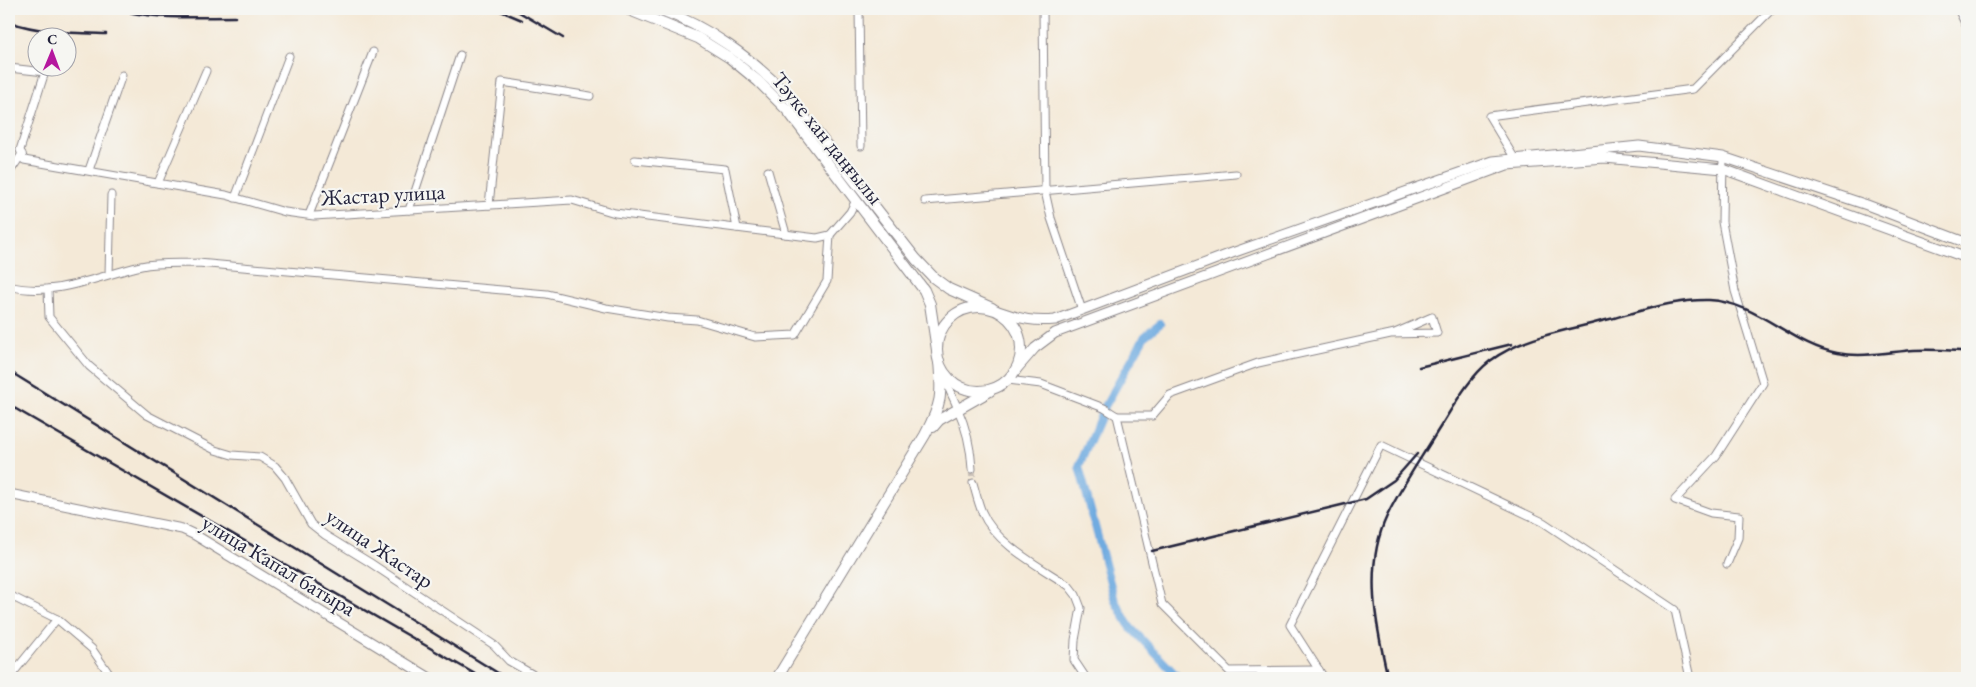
<svg xmlns="http://www.w3.org/2000/svg" width="1976" height="687" viewBox="0 0 1976 687" font-family="'EB Garamond',serif">
	<rect width="100%" height="100%" fill="#f6f6f2"/>
	<filter id="ink" filterUnits="userSpaceOnUse"><feTurbulence type="fractalNoise" baseFrequency=".02" numOctaves="2"/><feDisplacementMap in="SourceGraphic" scale="10" xChannelSelector="R" yChannelSelector="G"/><feConvolveMatrix kernelMatrix="1 2 1 2 8 2 1 2 1" color-interpolation-filters="sRGB"/></filter>
	<filter id="wash" filterUnits="userSpaceOnUse"><feTurbulence type="fractalNoise" baseFrequency=".0096" numOctaves="4" result="noise"/><feDisplacementMap in="SourceGraphic" scale="20" xChannelSelector="R" yChannelSelector="G"/><feGaussianBlur stdDeviation="1.12" result="paint"/><feColorMatrix in="noise" values="0 0 0 0 0 0 0 0 0 0 0 0 0 0 0 0 0 1.4 0 .05"/><feComposite in="paint" operator="in"/></filter>
	<g filter="url(#wash)">
		<rect width="100%" height="100%" fill="#f4e9d7"/>
		<g fill="none" stroke-linecap="round" stroke-linejoin="round">
			<polyline stroke="#6fabe0" stroke-width="8" points="1160,324 1145,336 1104,408 1079,466 1115,601 1130,627 1179,678"/>
		</g>
	</g>
	<g filter="url(#ink)">
		<g fill="none" stroke-linecap="round" stroke-linejoin="round">
			<polyline stroke="#cac1b8" stroke-width="7" stroke-dasharray="7 3.5" stroke-linecap="butt" points="972,469 973,483"/>
			<g stroke="#8b8689" stroke-width="9">
				<g id="street">
					<polyline points="859,9 861,146"/>
					<polyline points="1043,9 1045,191 1051,218 1082,310"/>
					<polyline points="1958,9 1967,27"/>
					<polyline points="9,68 45,72 20,150 24,160 226,195 285,212 314,216 572,200 615,213 817,238 830,235 850,212 856,200"/>
					<polyline points="1723,157 1722,222 1735,291 1763,383 1716,456 1675,500 1711,513 1739,516 1738,538 1727,564"/>
					<polyline points="1515,159 1489,116 1693,89 1772,9"/>
					<polyline points="635,160 725,169 737,228"/>
					<polyline points="89,170 122,75"/>
					<polyline points="768,171 786,234"/>
					<polyline points="9,173 22,154"/>
					<polyline points="158,183 206,71"/>
					<polyline points="235,198 289,56"/>
					<polyline points="925,201 1236,174"/>
					<polyline points="489,205 502,82 590,96"/>
					<polyline points="409,210 460,55"/>
					<polyline points="309,215 373,52"/>
					<polyline points="109,274 111,195"/>
					<path d="M9,286C53,298 98,276 141,266C159,262 180,264 198,263L547,294L606,308L668,318L697,320L755,337L795,335L827,281L830,235"/>
					<polyline points="48,289 49,317 89,366 147,415 215,450 232,455 260,457 275,466 285,478 311,524 325,535 369,562 494,645 509,661 539,678"/>
					<path d="M944,374C946,386 953,396 957,407C966,427 971,448 972,469"/>
					<polyline points="1008,380 1041,384 1104,408 1117,416 1162,604 1229,671 1319,670"/>
					<polyline points="1117,416 1152,416 1170,395 1258,363 1395,333 1432,317 1437,333 1390,334"/>
					<path d="M973,483C976,493 978,503 982,512C996,545 1041,567 1069,586L1076,595L1081,608L1075,640L1074,660L1086,678"/>
					<polyline points="9,595 57,619 92,649 112,678"/>
					<polyline points="9,678 57,619"/>
					<polyline points="1324,678 1290,625 1381,445 1543,522 1675,610 1690,678"/>
				</g>
			</g>
			<g stroke="#8b8689" stroke-width="11">
				<g id="secondary">
					<path d="M1001,312C1020,319 1035,322 1055,320L1232,253L1493,161L1639,146L1723,157L1867,205L1967,243"/>
					<polyline points="1015,371 1035,348 1055,333 1507,165 1605,158 1723,169 1967,258"/>
					<polyline points="9,494 182,529 195,535 430,678"/>
				</g>
			</g>
			<g stroke="#8b8689" stroke-width="12">
				<g id="primary">
					<polyline points="627,9 698,38 730,58 758,81 788,111 924,290 930,304 937,350"/>
					<path d="M659,9C710,28 750,57 788,96L916,259L934,278L949,289L992,308"/>
					<circle cx="979" cy="349" r="42"/>
					<polyline points="933,427 939,420 990,391"/>
					<path d="M777,678L925,435C942,403 942,396 939,361"/>
				</g>
			</g>
			<use href="#street" stroke="#fff" stroke-width="7"/>
			<use href="#secondary" stroke="#fff" stroke-width="9"/>
			<use href="#primary" stroke="#fff" stroke-width="10"/>
			<g stroke="#22223b" stroke-width="2.5">
				<path d="M116,9C153,20 196,17 235,17"/>
				<polyline points="496,9 522,20"/>
				<polyline points="514,9 563,38"/>
				<path d="M9,22C41,33 73,33 106,34"/>
				<polyline points="1419,367 1512,344"/>
				<polyline points="9,371 506,678"/>
				<polyline points="9,405 482,678"/>
				<polyline points="1152,551 1366,499 1394,480 1417,454"/>
				<path d="M1388,678C1376,626 1363,567 1387,516C1401,487 1420,460 1437,432C1452,409 1468,378 1490,361C1524,336 1569,330 1610,319C1642,311 1675,299 1709,300C1757,302 1792,345 1837,353C1862,358 1889,352 1914,350C1929,349 1945,350 1960,351L1967,353"/>
			</g>
		</g>
	</g>
	<g text-anchor="middle" stroke-width="4.5" stroke-linejoin="round" paint-order="stroke">
		<g font-size="22" fill="#22223b" stroke="#f6f6f2">
			<text transform="translate(828 138) rotate(51)" y="8">Тәуке хан даңғылы</text>
			<text transform="translate(383 194) rotate(-3)" y="8">Жастар улица</text>
			<text transform="translate(380 548) rotate(34)" y="8">улица Жастар</text>
			<text transform="translate(279 565) rotate(31)" y="8">улица Капал батыра</text>
		</g>
	</g>
	<rect width="1976" height="687" fill="none" stroke="#f6f6f2" stroke-width="30"/>
	<g transform="translate(52 52) rotate(1)"><circle r="24" fill="#f6f6f2" stroke="#a1a1a9"/>
	<path d="M0-4L9 19L0 12L-9 19Z" fill="#b5179e"/>
	<text y="-8" font-size="14" font-weight="bold" text-anchor="middle" fill="#22223b">С</text>
	</g>
</svg>
